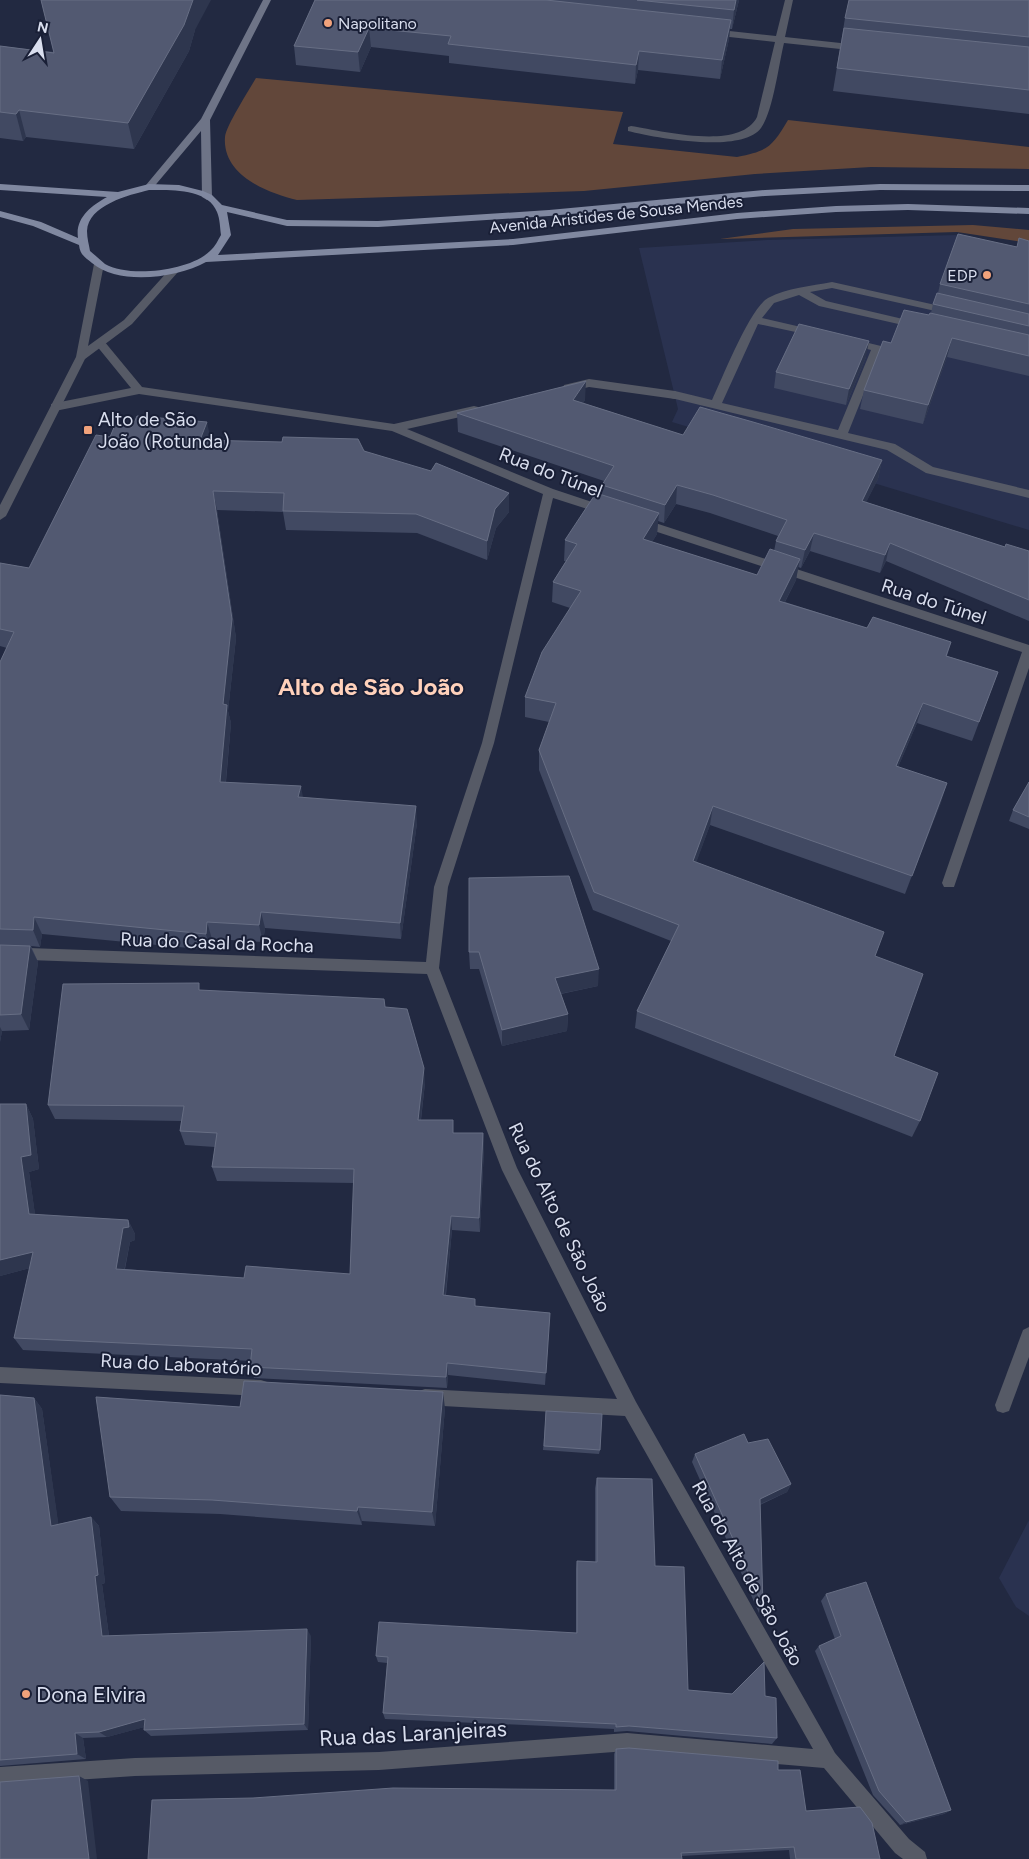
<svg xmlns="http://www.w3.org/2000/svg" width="1029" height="1859" viewBox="0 0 1029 1859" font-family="Figtree,sans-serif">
	<rect width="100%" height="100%" fill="#222941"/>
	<g fill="#2a3250">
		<polygon points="958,235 1029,249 1029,530 672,422 678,409 639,248 768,240"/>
		<polygon points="1029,1520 1029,1616 1016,1607 999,1578"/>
	</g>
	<g fill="#62473a">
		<path d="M256,78L623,112L613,144L737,157C768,151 772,147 788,120L1029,147V169L871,167L755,174L584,191L297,200C267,193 222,175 225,137C226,126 249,90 256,78Z"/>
		<polygon points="973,225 1029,230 1029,243 957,232 720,239 793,229"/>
	</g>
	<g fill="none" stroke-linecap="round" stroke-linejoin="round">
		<g fill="#565a66" fill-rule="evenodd">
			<path d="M832,282L949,308L954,311L949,314L832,288L810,292L826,301L920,323L921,325L916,328L819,306L799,295L774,303L762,318L814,330L819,333L814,336L758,324L722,403L838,430L871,350L848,344L847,342L852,339L881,346L882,348L848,433L895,444L933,467L1029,490V498L926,473L887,450L671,398L670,395L675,391L712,400C722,379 750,308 768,298C787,288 811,286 832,282Z"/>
			<polygon points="1029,1327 1029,1357 1009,1411 1003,1413 997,1411 995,1405 1023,1330"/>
		</g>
		<g fill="#565a66" fill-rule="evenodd">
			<path d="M785,0H793L785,37L859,45L864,48L859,51L784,43C779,63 773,112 761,128C742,154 656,138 628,131V127L631,126C663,131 740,151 757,117L775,42L711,35L707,32L711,29L776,36Z"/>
			<polygon points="100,340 104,341 142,387 394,424 474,406 478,407 478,413 407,429 553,489 610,508 612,511 606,515 553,498 494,743 448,887 439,968 517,1168 636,1402 835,1753 909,1839 925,1852 927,1859 903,1859 895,1853 824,1768 627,1751 379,1770 135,1776 0,1785 0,1767 135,1758 379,1752 627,1733 813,1749 625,1416 425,1405 419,1403 417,1397 419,1391 425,1389 617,1399 502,1170 427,974 0,959 0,947 426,962 434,887 482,743 543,494 392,431 139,394 55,411 51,410 51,404 55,403 131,388 96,345 95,343"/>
			<polygon points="589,379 675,391 680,395 675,399 589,387 568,392 563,388 564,385"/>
			<polygon points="640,518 1029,645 1029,668 954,887 944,887 942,883 1022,652 636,525 636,519"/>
			<polygon points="0,1367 261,1380 267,1382 269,1388 267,1394 261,1396 0,1383"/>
		</g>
		<polygon fill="#565a66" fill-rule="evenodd" points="99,261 104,264 88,346 124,320 169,270 173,269 178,272 132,324 85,359 6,516 0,520 0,505 76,357 94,264"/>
		<polygon fill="#6e7487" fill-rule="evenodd" points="263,0 271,0 210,120 212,197 207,200 202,197 201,131 152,189 146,189 146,185 201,119"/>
		<path fill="#8088a0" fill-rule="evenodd" d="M0,184L118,192L149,184L179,185L203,191L212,195L222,205L287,220L378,221L549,210L765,190L880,184L1029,185V191L880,190L765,196L549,216L378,227L287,226L227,212L231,235L218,255L513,239L737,213L836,206L908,204L1029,208V214L908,210L836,212L737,219L513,245L206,262C177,278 119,286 92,263C85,257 80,255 79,245L33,226L0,217V211L41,222L78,238C75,218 91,206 107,197L0,190ZM149,190C169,190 208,188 217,212C220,219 220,228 221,235C218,240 215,247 210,251C190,271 129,278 105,264C100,260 95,255 90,251C89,245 87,238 87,231C88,205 129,195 149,190Z"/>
	</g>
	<g fill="#414962" fill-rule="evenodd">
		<polygon points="41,0 195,30 189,51 134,149 26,137 23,141 0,138 0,46 54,52"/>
		<polygon points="315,0 739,0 732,29 730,29 729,39 720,79 638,70 635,84 449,63 449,56 371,47 360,72 296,65 294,46"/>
		<polygon points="1029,0 1029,114 833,91 845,18"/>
		<polygon points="1029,241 1029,376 947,357 923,424 860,409 864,390 891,343 931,313 933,304 938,293 940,284"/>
		<polygon points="866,357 846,405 774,388 776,372"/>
		<path d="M585,400L583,403L683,435L882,460L878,479L866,502L1005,547L1029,551V621L886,561L880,573L810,551L801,568L798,567L796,580L785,602L867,628L951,642L947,656L998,672L972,741L917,723L898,767L947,783L905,894L710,825L696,862L876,957L894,1056L920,1121L912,1137L635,1028L637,1011L671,941L593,910L539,770V750L549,722L525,717V697L570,608L552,602L553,582L566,561H564L565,540L602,495V485L604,481L458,432L457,413ZM676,504L710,513L778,536L776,541L774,551L757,575L652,542L657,534L658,521L664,523Z"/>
		<polygon points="110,437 210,440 364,451 509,512 496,528 487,560 417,533 286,530 283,512 217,510 236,638 228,711 231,723 226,782 303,798 417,823 401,939 265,928 263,942 212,939 210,950 42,934 40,947 31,946 38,962 29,1030 2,1031 0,1042 0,662 7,648 0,646 0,563 29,568"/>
		<polygon points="1029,782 1029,829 1009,821 1013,810"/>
		<polygon points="469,878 598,986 561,994 568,1014 567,1031 502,1046 479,969 470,969 469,952"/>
		<polygon points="201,990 385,1007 425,1083 421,1120 454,1133 483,1133 484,1147 480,1232 452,1230 446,1295 476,1306 550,1313 545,1385 448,1375 447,1388 254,1378 250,1367 251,1361 23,1350 14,1338 30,1268 0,1276 0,1104 26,1104 33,1119 39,1169 29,1172 35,1215 128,1220 135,1234 135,1240 130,1242 125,1269 244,1278 350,1274 354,1183 217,1181 212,1167 215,1147 185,1145 180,1131 181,1121 55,1119 48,1105"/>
		<polygon points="0,1395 34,1398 42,1409 58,1524 91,1517 99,1526 105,1583 102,1584 109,1636 311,1636 308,1730 151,1736 144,1730 144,1727 107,1737 83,1738 86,1759 0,1766"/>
		<polygon points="240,1407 445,1408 435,1526 362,1521 362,1525 220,1514 121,1511 110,1497"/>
		<polygon points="546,1411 600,1450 599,1454 543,1450"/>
		<polygon points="748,1443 791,1484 787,1492 760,1505 763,1606 759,1613 692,1462 695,1454"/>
		<polygon points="597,1478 655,1566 688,1690 765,1696 777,1738 772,1744 627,1731 614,1732 614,1729 385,1719 383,1713 387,1663 378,1662 376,1656 576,1633 576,1569 577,1561 595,1562 595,1488"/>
		<polygon points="826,1594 951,1810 944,1814 900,1825 873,1795 815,1651 819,1646 835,1639 821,1601"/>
		<polygon points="616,1749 778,1770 806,1811 880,1859 790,1859 789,1850 681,1856 614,1790 614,1754"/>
	</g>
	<g fill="#2e364e">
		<polygon points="193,0 211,0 195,30 189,51 134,149 128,123"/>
		<polygon points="736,0 739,0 732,29 734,10"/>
		<polygon points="731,20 729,39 720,79 722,60"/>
		<polygon points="369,28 371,47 360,72 358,52"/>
		<polygon points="639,51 638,70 635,84 636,65"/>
		<polygon points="19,110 26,137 23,141 16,114"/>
		<polygon points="952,338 947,357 923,424 928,405"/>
		<polygon points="869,341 866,357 846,405 849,389"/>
		<polygon points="586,381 585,400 572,419 573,400"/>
		<polygon points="207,422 211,441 200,440"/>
		<polygon points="882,460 878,479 858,519 862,501"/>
		<polygon points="677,485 676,504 664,523 665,505"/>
		<polygon points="213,491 217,510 236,638 228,711 231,723 224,800 220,782 223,704"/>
		<polygon points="509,493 509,512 496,528 487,560 487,541 495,509"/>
		<polygon points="659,513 657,534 641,560 643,539"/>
		<polygon points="814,533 810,551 801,568 805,550"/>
		<polygon points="890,543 886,561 880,573 885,555"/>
		<polygon points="800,559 796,580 775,621 779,601"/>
		<polygon points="923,703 917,723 890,786 896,766"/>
		<polygon points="947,783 941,803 905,894 912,876"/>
		<polygon points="301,786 304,803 298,797"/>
		<polygon points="416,806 417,823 401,939 400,923"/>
		<polygon points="713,806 710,825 690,880 693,861"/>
		<polygon points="261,912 265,928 263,942 259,925"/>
		<polygon points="34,917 42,934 40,947 33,930"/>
		<polygon points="207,922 212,939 210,950 206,934"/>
		<polygon points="30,946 38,962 29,1030 21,1014"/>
		<polygon points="599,969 598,986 554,995 555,978"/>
		<polygon points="568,1014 567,1031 502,1046 502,1030"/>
		<polygon points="0,1027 2,1031 0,1042"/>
		<polygon points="424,1068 425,1083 419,1134 418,1120"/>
		<polygon points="26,1104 33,1119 39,1169 29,1172 37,1228 29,1214 21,1157"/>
		<polygon points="483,1133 484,1147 480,1232 479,1218"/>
		<polygon points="451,1216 452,1230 444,1308 443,1295"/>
		<polygon points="128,1220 135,1234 135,1240 130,1242 122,1281 116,1269 123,1228"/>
		<polygon points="33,1252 41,1265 0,1276 0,1260"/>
		<polygon points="447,1363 448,1375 447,1388 446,1377"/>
		<polygon points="443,1392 445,1408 435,1526 432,1512"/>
		<polygon points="34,1398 42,1409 60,1535 51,1526"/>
		<polygon points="791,1484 787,1492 756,1506 760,1499"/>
		<polygon points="358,1507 362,1521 362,1525 357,1511"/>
		<polygon points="91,1517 99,1526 105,1583 102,1584 110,1644 102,1636 95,1576"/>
		<polygon points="307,1629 311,1636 308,1730 304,1724"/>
		<polygon points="145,1719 152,1725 107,1737 99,1732"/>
		<polygon points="75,1733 83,1738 86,1759 77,1754"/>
		<polygon points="79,1776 88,1781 97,1859 89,1859"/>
		<polygon points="951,1810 944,1814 900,1825 906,1822"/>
	</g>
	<g fill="#525971" stroke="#676e84">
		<polygon points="41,0 193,0 184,25 128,123 19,110 16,114 0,112 0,46 54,53"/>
		<polygon points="315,0 546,0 731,20 722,60 639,51 636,65 448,44 451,36 369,28 358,52 294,46"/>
		<polygon points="637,0 736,0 734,10"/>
		<polygon points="849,0 1029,0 1029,37 845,18"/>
		<polygon points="844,28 1029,47 1029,90 837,68"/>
		<polygon points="958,234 1017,247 1019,238 1029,241 1029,304 940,284"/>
		<polygon points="937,293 1029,314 1029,326 933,304"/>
		<polygon points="904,310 929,315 930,313 1029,335 1029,356 952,338 928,405 864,390 883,341 891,343"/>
		<polygon points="799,324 869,341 849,389 776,372"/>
		<polygon points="586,381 573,400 683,435 700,407 753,422 882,460 862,501 1005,547 1006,544 1029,551 1029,600 890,543 885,555 814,533 805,550 776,541 787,520 713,495 677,485 665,505 602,485 614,466 457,413"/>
		<polygon points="137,416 207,422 200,440 282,442 283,437 358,439 364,451 431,471 436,463 509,493 495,509 487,541 416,514 283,511 284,493 213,491 232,619 223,704 227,705 220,782 301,786 298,797 416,806 400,923 261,912 259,925 207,922 206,934 34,917 33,930 0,929 0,662 14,632 0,629 0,563 29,568 96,435 110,437 115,425 132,427"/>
		<polygon points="596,493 659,513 643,539 757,575 770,549 800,559 779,601 867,628 873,617 951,642 946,656 998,672 979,722 923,703 896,766 947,783 912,876 713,806 693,861 884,932 875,956 923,974 894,1056 938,1073 920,1121 637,1011 679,925 594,892 539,750 556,703 525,697 542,652 581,591 553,582 577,544 565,540"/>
		<polygon points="1029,782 1029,817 1013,810"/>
		<polygon points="569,876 599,969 555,978 568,1014 502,1030 479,952 469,952 469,878"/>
		<polygon points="0,945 30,946 21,1014 0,1015"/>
		<polygon points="199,983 199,990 384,999 385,1007 407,1009 424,1068 418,1120 453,1120 453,1133 483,1133 479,1218 451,1216 443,1295 475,1299 475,1306 550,1313 546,1373 447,1363 446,1377 250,1367 252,1349 14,1338 33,1252 0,1260 0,1104 26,1104 31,1155 21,1157 29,1214 128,1220 129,1227 123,1228 116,1269 244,1278 246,1266 350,1274 354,1169 212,1167 217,1133 180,1131 184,1106 48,1105 63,984"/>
		<polygon points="244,1381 443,1392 432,1512 358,1507 357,1511 212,1500 110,1497 96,1397 240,1407"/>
		<polygon points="0,1395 34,1398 51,1526 91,1517 98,1575 95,1576 102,1636 307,1629 304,1724 144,1730 145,1719 99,1732 75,1733 77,1754 0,1760"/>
		<polygon points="546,1411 602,1414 600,1450 544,1446"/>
		<polygon points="744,1434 748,1443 768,1439 791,1484 760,1499 763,1606 695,1454"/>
		<polygon points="597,1478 652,1479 655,1566 684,1567 688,1690 732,1694 764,1662 765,1696 776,1698 777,1738 629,1726 616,1727 616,1724 383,1713 388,1657 376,1656 379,1622 577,1633 577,1561 597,1562"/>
		<polygon points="866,1582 951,1810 906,1822 879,1791 819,1646 841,1636 826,1594"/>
		<polygon points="629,1748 778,1761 778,1770 800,1770 806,1811 860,1807 872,1823 880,1859 796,1859 794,1847 681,1853 682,1859 148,1859 152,1800 253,1798 393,1788 616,1790 616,1749"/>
		<polygon points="79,1776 89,1859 0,1859 0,1782"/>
	</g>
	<g fill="#f1a27b" stroke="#191f36" stroke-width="2">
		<circle cx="328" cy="23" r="5"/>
		<circle cx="987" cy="275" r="5"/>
		<rect x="83" y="425" width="10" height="10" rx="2.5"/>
		<circle cx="26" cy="1694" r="5"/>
	</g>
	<g text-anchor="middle" stroke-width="4" stroke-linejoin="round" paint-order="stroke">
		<g font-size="16" fill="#d9deee" stroke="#191f36" text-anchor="start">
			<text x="338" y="29">Napolitano</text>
			<text x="977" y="281" text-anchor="end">EDP</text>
		</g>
		<g font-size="16" fill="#d9deee" stroke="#191f36">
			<text transform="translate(616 214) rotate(-6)" y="6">Avenida Aristides de Sousa Mendes</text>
		</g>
		<g font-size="19" fill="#d9deee" stroke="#191f36" text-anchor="start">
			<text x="98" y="426">Alto de São<tspan x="98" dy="22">João (Rotunda)</tspan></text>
		</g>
		<g font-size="19" fill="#d9deee" stroke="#191f36">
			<text transform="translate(551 472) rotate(21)" y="7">Rua do Túnel</text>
			<text transform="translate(934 601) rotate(18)" y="7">Rua do Túnel</text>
			<text transform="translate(217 942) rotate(2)" y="7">Rua do Casal da Rocha</text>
			<text transform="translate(560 1217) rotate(64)" y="7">Rua do Alto de São João</text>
			<text transform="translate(181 1364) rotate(3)" y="7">Rua do Laboratório</text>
			<text transform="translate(748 1573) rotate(61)" y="7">Rua do Alto de São João</text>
		</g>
		<g font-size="22" fill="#d9deee" stroke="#191f36" text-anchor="start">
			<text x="36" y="1702">Dona Elvira</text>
		</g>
		<g font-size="22" fill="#d9deee" stroke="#191f36">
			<text transform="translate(413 1733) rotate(-3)" y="8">Rua das Laranjeiras</text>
		</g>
		<g font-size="24" font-weight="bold" fill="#ffd1bb" stroke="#191f36">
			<text x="371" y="695">Alto de São João</text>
		</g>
	</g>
	<g transform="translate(40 40) rotate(12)" stroke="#191f36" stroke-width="4" paint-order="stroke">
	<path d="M0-4L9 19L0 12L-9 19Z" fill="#d9deee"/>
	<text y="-8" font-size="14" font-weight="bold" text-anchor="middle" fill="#d9deee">N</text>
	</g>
</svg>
